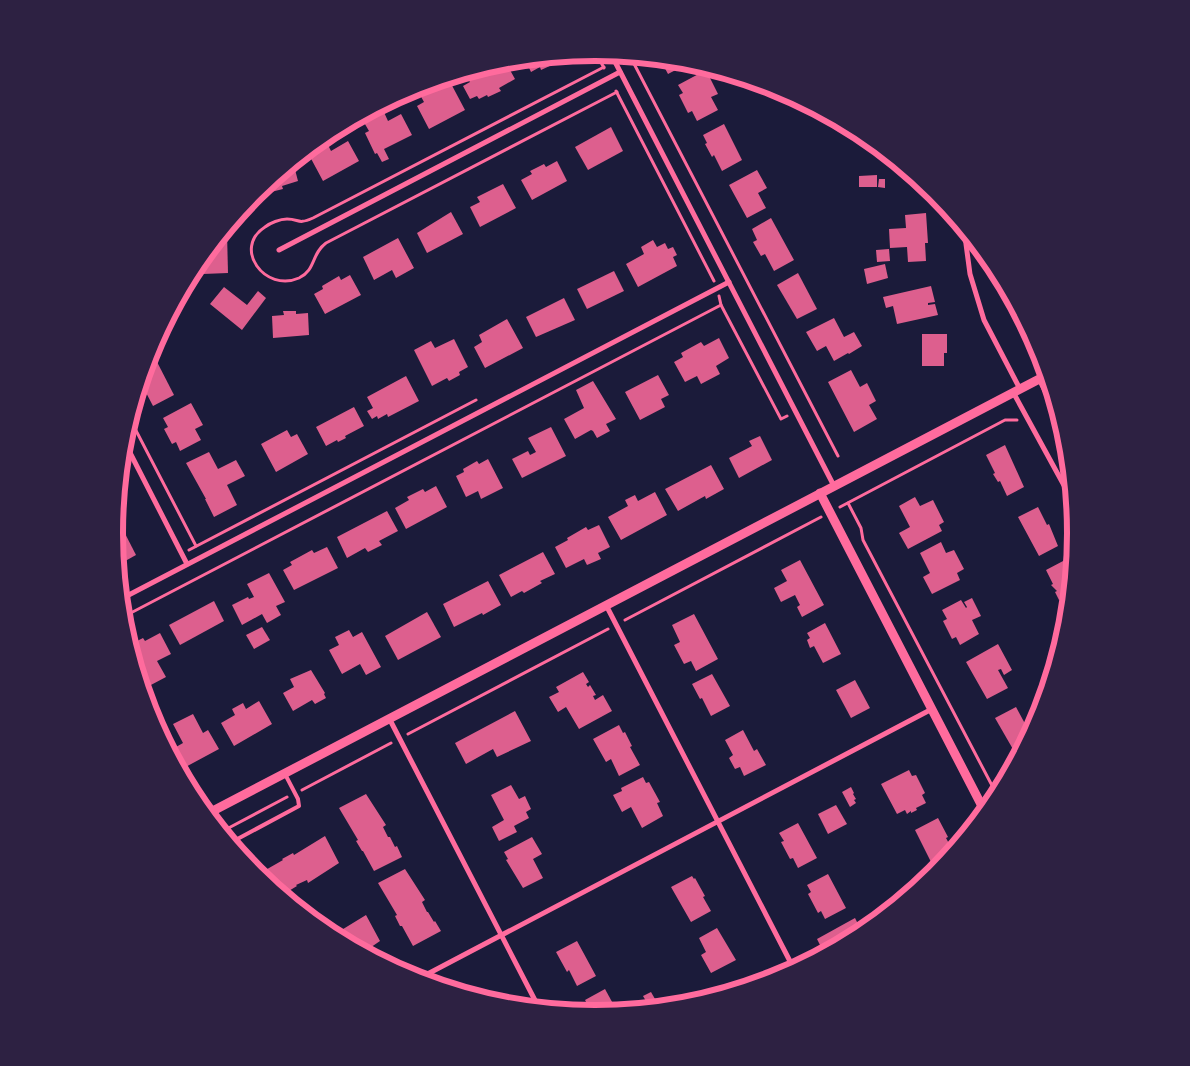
<svg xmlns="http://www.w3.org/2000/svg" width="1190" height="1066" viewBox="0 0 1190 1066" font-family="Jost,sans-serif">
	<rect width="100%" height="100%" fill="#1b1b3a"/>
	<g fill="#dd5f8e">
		<polygon points="562,56 553,61 554,64 541,70 540,67 531,72 525,59"/>
		<polygon points="660,59 689,62 691,62 668,74"/>
		<polygon points="505,61 515,79 499,88 501,91 488,97 487,95 479,99 477,96 470,99 463,86 470,82 464,73"/>
		<polygon points="706,70 718,94 711,97 718,110 697,121 692,111 688,113 679,95 683,93 678,85"/>
		<polygon points="448,78 465,110 429,129 417,106 424,102 419,93"/>
		<polygon points="382,108 388,121 401,114 412,135 384,149 389,159 382,162 377,153 375,154 365,133 369,131 362,119"/>
		<polygon points="724,124 742,160 722,171 714,155 712,157 705,144 707,143 703,135"/>
		<polygon points="611,127 623,151 588,170 575,147"/>
		<polygon points="348,141 359,161 323,181 308,153 327,143 331,151"/>
		<polygon points="557,161 567,181 532,200 521,180 532,174 530,171 544,164 546,167"/>
		<polygon points="293,162 298,181 282,186 283,189 271,192 270,189 260,193 259,190"/>
		<polygon points="757,170 767,188 758,193 766,208 747,218 729,185"/>
		<polygon points="877,175 877,187 859,187 859,176"/>
		<polygon points="879,179 885,179 885,188 878,187"/>
		<polygon points="503,184 516,208 480,227 470,207 480,202 477,197"/>
		<polygon points="451,212 463,234 427,253 417,233"/>
		<polygon points="926,213 928,243 925,243 926,261 908,262 907,247 890,248 889,229 906,228 905,215"/>
		<polygon points="771,218 794,260 774,271 765,254 761,256 753,242 757,240 752,229"/>
		<polygon points="227,232 228,273 203,274 202,258 223,233"/>
		<polygon points="398,238 414,268 396,278 392,270 374,280 363,257"/>
		<polygon points="653,240 657,247 665,243 668,249 673,247 677,255 673,257 677,266 638,287 626,264 644,254 641,247"/>
		<polygon points="889,249 890,261 877,262 876,250"/>
		<polygon points="885,264 888,278 867,284 864,269"/>
		<polygon points="614,271 624,291 587,309 577,289"/>
		<polygon points="798,273 817,309 797,319 777,285"/>
		<polygon points="350,275 361,295 325,314 314,294 323,289 322,286 339,276 341,280"/>
		<polygon points="931,286 935,302 928,303 928,305 935,304 938,315 897,324 893,306 886,308 883,297"/>
		<polygon points="224,287 247,305 258,291 266,298 242,330 210,304"/>
		<polygon points="564,298 575,320 536,337 526,317"/>
		<polygon points="283,311 296,311 296,314 308,313 309,335 273,338 272,316 284,315"/>
		<polygon points="834,318 844,337 854,332 862,346 849,354 848,353 834,361 826,346 817,351 806,332"/>
		<polygon points="507,319 523,348 485,368 474,347 482,342 479,335"/>
		<polygon points="922,334 947,334 947,353 944,353 944,366 922,366"/>
		<polygon points="719,338 729,358 716,366 720,374 701,384 697,376 685,382 674,362 683,357 681,353 701,342 704,346"/>
		<polygon points="454,339 468,367 459,372 460,375 449,381 447,378 432,386 414,350 431,341 435,348"/>
		<polygon points="155,358 174,395 153,406 141,383 147,362"/>
		<polygon points="851,370 860,387 867,383 876,401 869,405 877,419 854,432 828,382"/>
		<polygon points="658,375 669,395 661,399 665,407 640,420 625,392"/>
		<polygon points="406,376 419,401 388,417 387,414 378,419 377,416 372,419 367,411 373,408 367,397"/>
		<polygon points="593,381 616,419 606,424 610,431 597,438 593,431 591,430 575,439 564,419 584,408 576,390"/>
		<polygon points="191,403 203,425 195,429 201,440 180,451 176,442 172,444 164,429 168,427 163,418"/>
		<polygon points="354,407 364,426 345,436 346,438 338,442 337,440 326,446 316,427"/>
		<polygon points="551,427 566,456 522,478 512,459 528,451 530,455 536,452 528,438"/>
		<polygon points="287,430 291,437 297,434 308,454 276,472 261,444"/>
		<polygon points="760,436 772,460 739,478 729,458 752,446 749,441"/>
		<polygon points="1005,445 1024,487 1007,496 1000,481 998,482 993,474 995,473 986,455"/>
		<polygon points="209,452 218,469 236,460 245,476 227,485 237,505 214,517 205,499 206,499 186,463"/>
		<polygon points="488,459 503,488 481,499 478,491 466,497 456,476 464,472 463,469 477,461 479,464"/>
		<polygon points="711,465 724,489 706,499 705,496 678,511 665,489"/>
		<polygon points="436,486 447,507 406,529 395,508 409,500 407,497 423,489 425,492"/>
		<polygon points="655,492 667,515 621,540 608,517 628,506 625,500 635,495 638,501"/>
		<polygon points="915,497 920,506 933,500 944,522 939,525 942,531 908,549 899,533 910,527 899,506"/>
		<polygon points="1038,507 1047,525 1049,524 1058,546 1039,556 1018,517"/>
		<polygon points="387,511 398,531 379,541 382,545 368,552 365,548 347,558 337,537"/>
		<polygon points="116,516 136,555 118,565 115,533"/>
		<polygon points="599,525 610,547 598,553 601,559 587,565 584,559 566,568 555,547 568,540 567,538 586,527 588,530"/>
		<polygon points="941,542 946,553 954,550 964,569 957,573 960,580 932,594 923,577 930,573 920,553"/>
		<polygon points="327,547 338,568 294,590 283,570 292,565 290,562 312,550 314,553"/>
		<polygon points="543,552 555,574 540,581 542,583 524,593 522,591 511,597 499,575"/>
		<polygon points="800,560 824,605 802,617 797,607 800,605 795,595 781,602 774,588 787,581 781,570"/>
		<polygon points="1065,560 1072,572 1068,608 1067,609 1061,599 1059,600 1055,592 1057,591 1051,585 1053,584 1046,570"/>
		<polygon points="269,573 285,602 276,606 281,615 267,623 262,614 242,625 232,605 248,597 249,599 254,597 247,584"/>
		<polygon points="488,581 501,605 483,615 482,613 454,627 443,604"/>
		<polygon points="972,598 981,616 972,620 979,634 960,645 956,637 952,639 943,621 947,619 942,610 961,600 966,608 967,607 964,602"/>
		<polygon points="214,601 224,621 180,645 169,625"/>
		<polygon points="427,612 441,637 398,660 385,636"/>
		<polygon points="694,614 718,659 696,671 691,661 684,664 674,645 680,642 672,625"/>
		<polygon points="825,623 841,654 823,663 814,646 810,648 807,640 810,638 807,633"/>
		<polygon points="262,627 270,640 254,649 246,635"/>
		<polygon points="349,630 353,637 362,632 381,667 366,675 360,664 342,674 329,650 339,645 335,637"/>
		<polygon points="160,633 171,654 157,661 166,677 149,686 141,670 137,672 129,645 143,638 145,641"/>
		<polygon points="998,644 1012,670 1004,675 1001,669 998,670 1008,688 987,699 966,662"/>
		<polygon points="311,670 325,693 324,694 326,698 315,704 312,700 293,711 283,693 294,687 290,679"/>
		<polygon points="583,672 589,682 586,684 588,687 590,685 596,695 593,696 595,700 603,695 612,711 579,729 566,707 558,712 549,697 559,692 556,687"/>
		<polygon points="712,674 730,706 711,716 702,698 700,699 692,684"/>
		<polygon points="855,680 870,708 851,718 836,690"/>
		<polygon points="259,701 272,724 234,746 221,723 235,715 232,709 243,703 246,709"/>
		<polygon points="1016,707 1030,733 1023,746 1014,751 995,718"/>
		<polygon points="515,711 531,741 497,757 493,749 466,764 455,743"/>
		<polygon points="193,714 203,733 208,730 219,749 180,770 169,751 183,743 173,724"/>
		<polygon points="619,725 623,733 625,732 632,746 630,747 640,765 619,776 611,759 606,762 593,739"/>
		<polygon points="743,730 754,751 757,749 766,765 744,776 740,767 735,769 729,758 733,755 725,740"/>
		<polygon points="909,770 912,776 916,775 925,793 922,795 926,803 916,808 917,810 911,813 911,811 907,814 905,810 897,814 881,784"/>
		<polygon points="643,777 646,783 649,782 660,802 657,803 663,816 642,828 631,807 622,812 613,795 622,791 621,788"/>
		<polygon points="511,785 519,799 525,796 531,809 526,812 529,818 514,826 517,832 499,841 492,827 504,820 491,795"/>
		<polygon points="851,787 854,793 853,794 856,799 854,800 856,803 850,807 842,792"/>
		<polygon points="366,794 386,825 383,827 388,837 390,837 395,847 397,846 402,857 374,871 363,851 362,851 356,841 358,840 339,808"/>
		<polygon points="836,805 847,824 828,834 818,814"/>
		<polygon points="938,818 948,837 946,838 953,851 931,862 915,830"/>
		<polygon points="798,823 817,858 798,868 793,858 790,859 781,842 784,841 779,833"/>
		<polygon points="325,836 339,863 308,883 307,880 296,885 297,886 287,892 287,893 283,896 268,884 262,872 283,860 282,859 293,853 294,855"/>
		<polygon points="532,837 542,854 533,859 543,878 523,888 506,860 508,859 504,852"/>
		<polygon points="405,869 425,900 422,902 427,912 428,912 434,922 435,921 441,931 413,946 402,926 400,926 395,916 397,915 378,883"/>
		<polygon points="828,874 846,908 825,919 821,911 818,913 808,894 811,892 807,885"/>
		<polygon points="692,876 694,879 695,878 705,896 703,897 711,911 691,922 671,887"/>
		<polygon points="366,915 380,941 364,952 330,934 334,932 335,934"/>
		<polygon points="855,918 862,932 824,953 817,939"/>
		<polygon points="717,928 736,960 711,973 701,955 706,952 699,938"/>
		<polygon points="577,941 596,976 577,986 569,970 567,972 556,952"/>
		<polygon points="744,979 747,986 724,993 723,990"/>
		<polygon points="475,989 480,998 466,994"/>
		<polygon points="605,989 617,1011 592,1013 585,1000"/>
		<polygon points="651,992 659,1006 657,1007 650,1008 643,996"/>
	</g>
	<g fill="none" stroke-linecap="round" stroke-linejoin="round">
		<g stroke="#ff6b9d" stroke-width="3">
			<polyline points="596,53 604,68"/>
			<polyline points="630,56 838,456"/>
			<path d="M604,67L313,218C297,225 300,219 287,219C280,219 270,223 265,227C232,248 265,293 299,278C316,270 311,254 326,243L617,92"/>
			<polyline points="616,91 714,281"/>
			<polyline points="719,296 721,305 781,419 787,416"/>
			<polyline points="130,419 196,546"/>
			<polyline points="848,503 861,528 863,540 997,795"/>
			<polyline points="840,507 1005,420 1017,420"/>
			<polyline points="189,550 476,400"/>
			<polyline points="123,617 721,305"/>
			<polyline points="625,620 821,517"/>
			<polyline points="408,734 608,629"/>
			<polyline points="302,790 391,743"/>
			<polyline points="221,832 287,797"/>
		</g>
		<polyline stroke="#ff6b9d" stroke-width="4" points="230,843 299,806 298,799 285,774"/>
		<g stroke="#ff6b9d" stroke-width="5">
			<polyline points="611,54 834,486"/>
			<polyline points="964,229 970,274 984,320 1020,389"/>
			<polyline points="279,250 620,72"/>
			<polyline points="1039,379 1061,422"/>
			<polyline points="1013,392 1072,500"/>
			<polyline points="124,441 187,564"/>
			<polyline points="121,599 729,282"/>
			<polyline points="606,605 794,969"/>
			<polyline points="389,718 539,1008"/>
			<polyline points="418,979 932,709"/>
		</g>
		<g stroke="#ff6b9d" stroke-width="9">
			<polyline points="820,493 985,812"/>
			<polyline points="207,814 1047,375"/>
		</g>
	</g>
	<path d="M0 0H1190V1066H0ZM123 533a472 472 0 1 1 944 0a472 472 0 1 1-944 0Z" fill="#2d2142" fill-rule="evenodd"/>
	<path fill="none" stroke="#ff6b9d" stroke-width="6" d="M123 533a472 472 0 1 1 944 0a472 472 0 1 1-944 0Z"/>
</svg>
